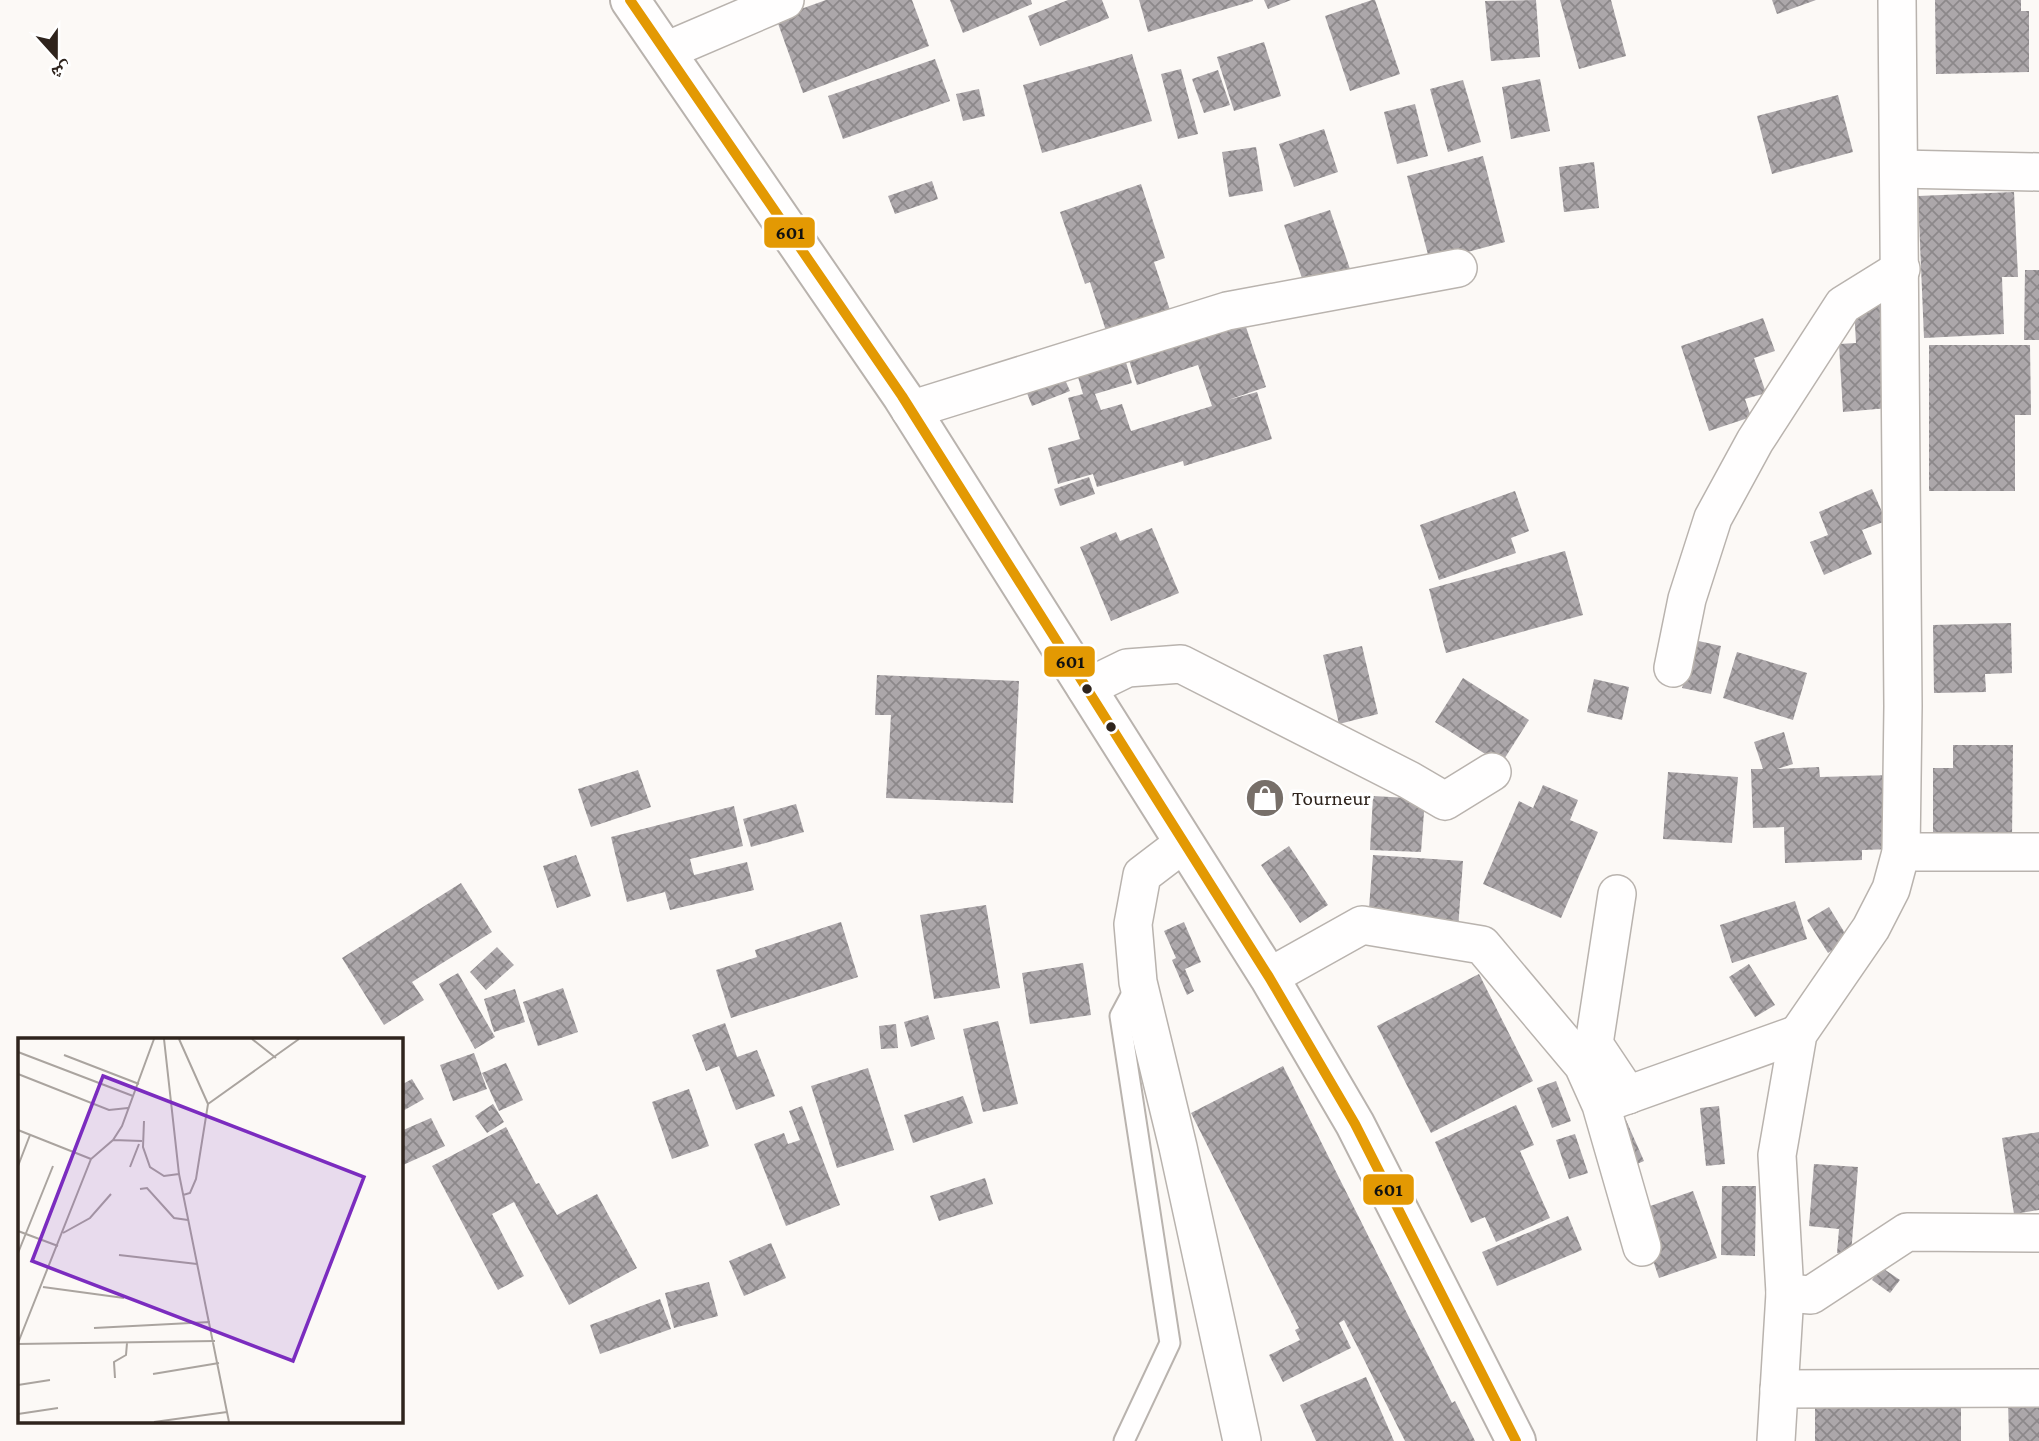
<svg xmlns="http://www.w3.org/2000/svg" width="2039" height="1441" viewBox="0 0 2039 1441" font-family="'Crimson Pro','Noto Naskh Arabic',serif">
	<defs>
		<pattern id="building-cross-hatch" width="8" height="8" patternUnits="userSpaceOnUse" patternTransform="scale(1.75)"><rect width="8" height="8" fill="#aca7aa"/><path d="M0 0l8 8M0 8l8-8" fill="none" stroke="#8c888a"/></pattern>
	</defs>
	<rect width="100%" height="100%" fill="#fcf9f6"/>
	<g fill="url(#building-cross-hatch)">
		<polygon points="826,0 912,0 929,46 803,93 776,18"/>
		<polygon points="950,0 1031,0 1032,4 963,33"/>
		<polygon points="1068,0 1102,0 1109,18 1040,46 1028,16"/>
		<polygon points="1139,0 1253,0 1253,1 1148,32"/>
		<polygon points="1264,0 1291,0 1268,9"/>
		<polygon points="1372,0 1375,0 1400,74 1350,91 1325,16"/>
		<polygon points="1536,0 1540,57 1491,61 1485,1"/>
		<polygon points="1560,0 1611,0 1626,56 1579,69"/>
		<polygon points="1772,0 1816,0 1777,14"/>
		<polygon points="1935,0 2021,0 2021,11 2029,11 2029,72 1936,74"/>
		<polygon points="1264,42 1281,96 1234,111 1217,57"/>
		<polygon points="1132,54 1152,121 1042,153 1023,85"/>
		<polygon points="935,59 950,101 843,139 828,96"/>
		<polygon points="1181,69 1198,134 1178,139 1161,74"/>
		<polygon points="1218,70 1230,105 1204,113 1192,79"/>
		<polygon points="1540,79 1550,131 1511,139 1502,87"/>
		<polygon points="1463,80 1481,142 1448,152 1430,89"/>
		<polygon points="979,89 985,116 963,121 956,94"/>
		<polygon points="1838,95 1853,152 1772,174 1757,116"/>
		<polygon points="1415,104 1428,156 1397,164 1384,112"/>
		<polygon points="1324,129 1338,172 1294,187 1279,144"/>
		<polygon points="1256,147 1263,191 1229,197 1222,152"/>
		<polygon points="1483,156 1505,242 1430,262 1407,176"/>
		<polygon points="1594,162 1599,208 1564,212 1559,167"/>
		<polygon points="932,181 938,199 895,214 888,196"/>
		<polygon points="1141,184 1165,258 1154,262 1171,313 1107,334 1090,282 1085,284 1060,212"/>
		<polygon points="2014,192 2018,277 2002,277 2004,334 1924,338 1918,196"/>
		<polygon points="1330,210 1352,275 1306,290 1284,225"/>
		<polygon points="2025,270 2039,270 2039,340 2024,340"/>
		<polygon points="1882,305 1888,408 1843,412 1839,344 1856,343 1854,307"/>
		<polygon points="1242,315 1266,387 1228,400 1257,392 1272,439 1184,466 1183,461 1097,487 1093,474 1058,484 1048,448 1080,439 1068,398 1083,394 1075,367 1123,352 1132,383 1095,394 1101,410 1122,404 1131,431 1212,406 1198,365 1137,385 1127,354"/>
		<polygon points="1763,318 1775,351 1754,358 1766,393 1745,399 1751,417 1709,431 1681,346"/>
		<polygon points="1929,345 2030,345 2031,415 2015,415 2015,491 1929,491"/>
		<polygon points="1060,368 1070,391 1032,406 1023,383"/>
		<polygon points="1089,477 1095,494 1060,506 1054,489"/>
		<polygon points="1872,489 1886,521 1862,530 1872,554 1824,575 1810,542 1828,535 1819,512"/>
		<polygon points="1515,491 1529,531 1511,538 1516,553 1439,580 1420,525"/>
		<polygon points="1152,528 1179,593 1111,621 1080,547 1116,532 1120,541"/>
		<polygon points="1565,551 1583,615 1446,653 1429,589"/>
		<polygon points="2011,623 2012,673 1985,674 1986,692 1934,693 1933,625"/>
		<polygon points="1694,640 1721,646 1711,694 1682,688"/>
		<polygon points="1362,646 1378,714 1339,724 1323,655"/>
		<polygon points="1737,652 1807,673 1793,720 1723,698"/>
		<polygon points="877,675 1019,681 1013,803 886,798 891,715 875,715"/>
		<polygon points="1463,678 1529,720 1501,764 1435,722"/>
		<polygon points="1594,679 1629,687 1622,720 1587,712"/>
		<polygon points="1784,732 1793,764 1777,769 1819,767 1820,777 1893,775 1895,849 1862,850 1862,860 1785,863 1784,827 1753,828 1751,769 1763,769 1754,742"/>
		<polygon points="1953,745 2013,745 2012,840 1933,840 1933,768 1953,768"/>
		<polygon points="638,770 651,807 591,827 578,789"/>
		<polygon points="1668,772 1738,777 1732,843 1663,839"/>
		<polygon points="1543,785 1578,800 1570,820 1598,832 1561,918 1483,884 1519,801 1533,808"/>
		<polygon points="1373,796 1425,799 1421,852 1370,850"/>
		<polygon points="796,804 804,832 751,847 743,819"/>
		<polygon points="734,806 743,846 690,859 694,875 747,862 754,890 670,910 665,892 627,902 611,837"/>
		<polygon points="1289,846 1328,905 1300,923 1261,865"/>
		<polygon points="576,855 591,896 557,908 543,866"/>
		<polygon points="1373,855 1463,861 1458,929 1368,922"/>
		<polygon points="461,883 492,932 412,982 424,1000 384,1025 342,958"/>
		<polygon points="1795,901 1807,939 1732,963 1720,925"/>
		<polygon points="986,905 1000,988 934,999 920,915"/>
		<polygon points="1829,907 1849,940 1828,953 1807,920"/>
		<polygon points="841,922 858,977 731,1018 716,970 757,957 755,950"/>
		<polygon points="1184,922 1201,962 1185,969 1194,991 1187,995 1172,960 1176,958 1164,931"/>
		<polygon points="497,947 514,965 486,990 470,972"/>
		<polygon points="1083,963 1091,1015 1030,1024 1022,973"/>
		<polygon points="1749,964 1775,1005 1755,1017 1729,977"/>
		<polygon points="458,973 495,1037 475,1049 439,984"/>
		<polygon points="1479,974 1533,1081 1431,1133 1377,1026"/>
		<polygon points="563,988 578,1032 538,1046 523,1002"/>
		<polygon points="515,989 525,1022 494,1032 484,999"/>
		<polygon points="928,1015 935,1039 911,1047 904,1022"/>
		<polygon points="998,1021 1018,1104 983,1112 963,1029"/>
		<polygon points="725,1023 737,1057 757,1050 775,1096 736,1110 719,1066 706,1071 692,1035"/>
		<polygon points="896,1024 898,1048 881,1049 879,1026"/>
		<polygon points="474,1053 487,1089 453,1101 440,1065"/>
		<polygon points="506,1063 523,1100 499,1111 482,1073"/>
		<polygon points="1283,1066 1452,1403 1455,1401 1475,1441 1405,1441 1344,1320 1339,1323 1351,1348 1283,1382 1269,1355 1300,1340 1295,1330 1299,1328 1191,1113"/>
		<polygon points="868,1068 894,1150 837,1168 811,1086"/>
		<polygon points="412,1079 424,1099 401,1112 401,1085"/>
		<polygon points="1556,1081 1571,1121 1552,1128 1537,1088"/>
		<polygon points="689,1089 709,1146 672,1159 652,1102"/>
		<polygon points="963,1096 973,1123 913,1143 904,1115"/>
		<polygon points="493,1104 504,1122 487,1133 475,1116"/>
		<polygon points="1516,1105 1534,1145 1520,1151 1550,1218 1496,1242 1485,1217 1471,1223 1435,1142"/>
		<polygon points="802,1106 840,1205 786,1226 754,1144 784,1133 788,1144 800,1140 789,1111"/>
		<polygon points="1719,1106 1725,1164 1706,1166 1700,1108"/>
		<polygon points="431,1118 445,1146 403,1165 401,1160 401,1131"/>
		<polygon points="1626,1120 1644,1161 1625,1169 1607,1128"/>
		<polygon points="506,1127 536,1184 539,1183 557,1215 597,1194 637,1268 569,1305 514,1202 492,1214 524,1276 498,1290 432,1166"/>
		<polygon points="2039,1132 2039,1210 2014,1214 2002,1138"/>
		<polygon points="1575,1134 1588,1173 1569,1179 1556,1140"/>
		<polygon points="1814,1164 1858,1167 1851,1254 1837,1253 1839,1229 1809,1226"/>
		<polygon points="985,1178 993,1204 939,1221 930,1196"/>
		<polygon points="1722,1186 1756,1186 1755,1256 1721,1255"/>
		<polygon points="1693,1191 1717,1258 1659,1278 1636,1211"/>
		<polygon points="1568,1216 1582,1250 1497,1286 1482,1252"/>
		<polygon points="771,1243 786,1278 744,1296 729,1261"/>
		<polygon points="1881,1267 1900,1280 1890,1293 1872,1280"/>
		<polygon points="709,1282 718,1316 674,1328 665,1293"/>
		<polygon points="660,1299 671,1329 600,1354 590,1325"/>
		<polygon points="1366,1377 1394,1441 1316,1441 1300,1405"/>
		<polygon points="2008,1400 2039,1400 2039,1441 2009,1441"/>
		<polygon points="1961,1404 1961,1441 1815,1441 1815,1405"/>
	</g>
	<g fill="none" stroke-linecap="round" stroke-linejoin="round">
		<g stroke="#b9b3ae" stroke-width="23">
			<polyline id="lane" points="1124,1441 1170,1343 1120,1016 1136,986"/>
		</g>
		<g stroke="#b9b3ae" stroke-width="40">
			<g id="street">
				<polyline points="666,51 785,0"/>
				<polyline points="1900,169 2039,172"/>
				<polyline points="910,410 1227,311 1458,268"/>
				<polyline points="1673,668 1687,599 1713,518 1755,441 1843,305 1901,269"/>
				<polyline points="1086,688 1127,668 1181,664 1409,780 1445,801 1492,772"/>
				<polyline points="1184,843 1142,875 1133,924 1138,982 1178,1147 1242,1441"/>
				<polyline points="1901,852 2039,852"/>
				<polyline points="1617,894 1594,1044 1628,1095"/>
				<polyline points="1269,977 1362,925 1482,945 1583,1065 1601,1105 1642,1247"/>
				<polyline points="1605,1103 1798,1034"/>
				<polyline points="1785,1293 1811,1295 1907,1232 2039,1233"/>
				<polyline points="1779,1389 2039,1388"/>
				<polyline points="1776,1441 1785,1293 1777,1155 1798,1034 1871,928 1891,889 1901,852 1903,706 1897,0"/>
			</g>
		</g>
		<g stroke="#b9b3ae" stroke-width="42">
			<polyline id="secondary" points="630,0 902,396 1269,977 1355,1124 1516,1441"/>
		</g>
		<use href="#lane" stroke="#fffefe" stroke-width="19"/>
		<use href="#street" stroke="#fffefe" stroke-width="37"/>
		<use href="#secondary" stroke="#fffefe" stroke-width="38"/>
		<g stroke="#fff" stroke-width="16">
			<polyline id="bus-1" points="630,0 902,396 1269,977 1355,1124 1516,1441"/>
		</g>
		<use href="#bus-1" stroke="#e39903" stroke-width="10"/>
	</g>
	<defs>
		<g id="shop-disc" transform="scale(2.0125)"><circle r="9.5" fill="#776f69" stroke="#fff"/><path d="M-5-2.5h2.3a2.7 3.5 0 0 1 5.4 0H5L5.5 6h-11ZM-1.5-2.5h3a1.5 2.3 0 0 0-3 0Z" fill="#fff"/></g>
	</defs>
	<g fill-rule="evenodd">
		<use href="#shop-disc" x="1265" y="798"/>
	</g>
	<g fill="#2f241d" stroke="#fff" stroke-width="2.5">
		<circle cx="1087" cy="689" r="6"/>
		<circle cx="1111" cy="727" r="6"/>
	</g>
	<g text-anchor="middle" stroke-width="7" stroke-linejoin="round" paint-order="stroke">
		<g font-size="21" fill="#2f241d" stroke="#fff" text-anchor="start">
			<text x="1292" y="805">Tourneur</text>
		</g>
	</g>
	<g transform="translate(18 1038)">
		<rect width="385" height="385" fill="#fcf9f6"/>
		<path fill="none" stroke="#aaa49f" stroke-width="2" d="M146,1L161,136L211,384M161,1L190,66M234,1L258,20M0,14L115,58M46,17L121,46M0,36L91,72L110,70M126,83L125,109L132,129L146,138L161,136M0,92L73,121M95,102L124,103M0,128L12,97M112,129L121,106M122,151L129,150L156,180L170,182M165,157L172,155L178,141L190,66L281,1M0,193L40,208M45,195L72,180L93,156M0,215L35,128M101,217L179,226M25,249L106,260M76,290L192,284M0,305L73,121L95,102L104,88L136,1M0,306L197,303M135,336L201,325M97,340L96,324L108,317L109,305M0,347L32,342M0,376L40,370M136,384L209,374"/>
		<path fill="#7b2cbf" fill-opacity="0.15" stroke="#7b2cbf" stroke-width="3.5" d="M85,38L346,139L275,323L14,223Z"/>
		<rect width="385" height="385" fill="none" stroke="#2f241d" stroke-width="3.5"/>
	</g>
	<g stroke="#fff" stroke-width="2.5">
		<rect x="763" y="216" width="53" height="33" rx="7" fill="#e39903"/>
		<rect x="1043" y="645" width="53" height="33" rx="7" fill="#e39903"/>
		<rect x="1362" y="1173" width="53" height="33" rx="7" fill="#e39903"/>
	</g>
	<g font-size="19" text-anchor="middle" font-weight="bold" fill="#111">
		<text x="790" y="239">601</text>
		<text x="1070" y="668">601</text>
		<text x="1388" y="1196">601</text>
	</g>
	<g transform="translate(56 56) rotate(159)" stroke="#ffffff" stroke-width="5" paint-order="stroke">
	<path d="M0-5L12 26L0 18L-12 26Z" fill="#2f241d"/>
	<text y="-10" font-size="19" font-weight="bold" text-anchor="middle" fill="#2f241d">ش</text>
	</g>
</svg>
